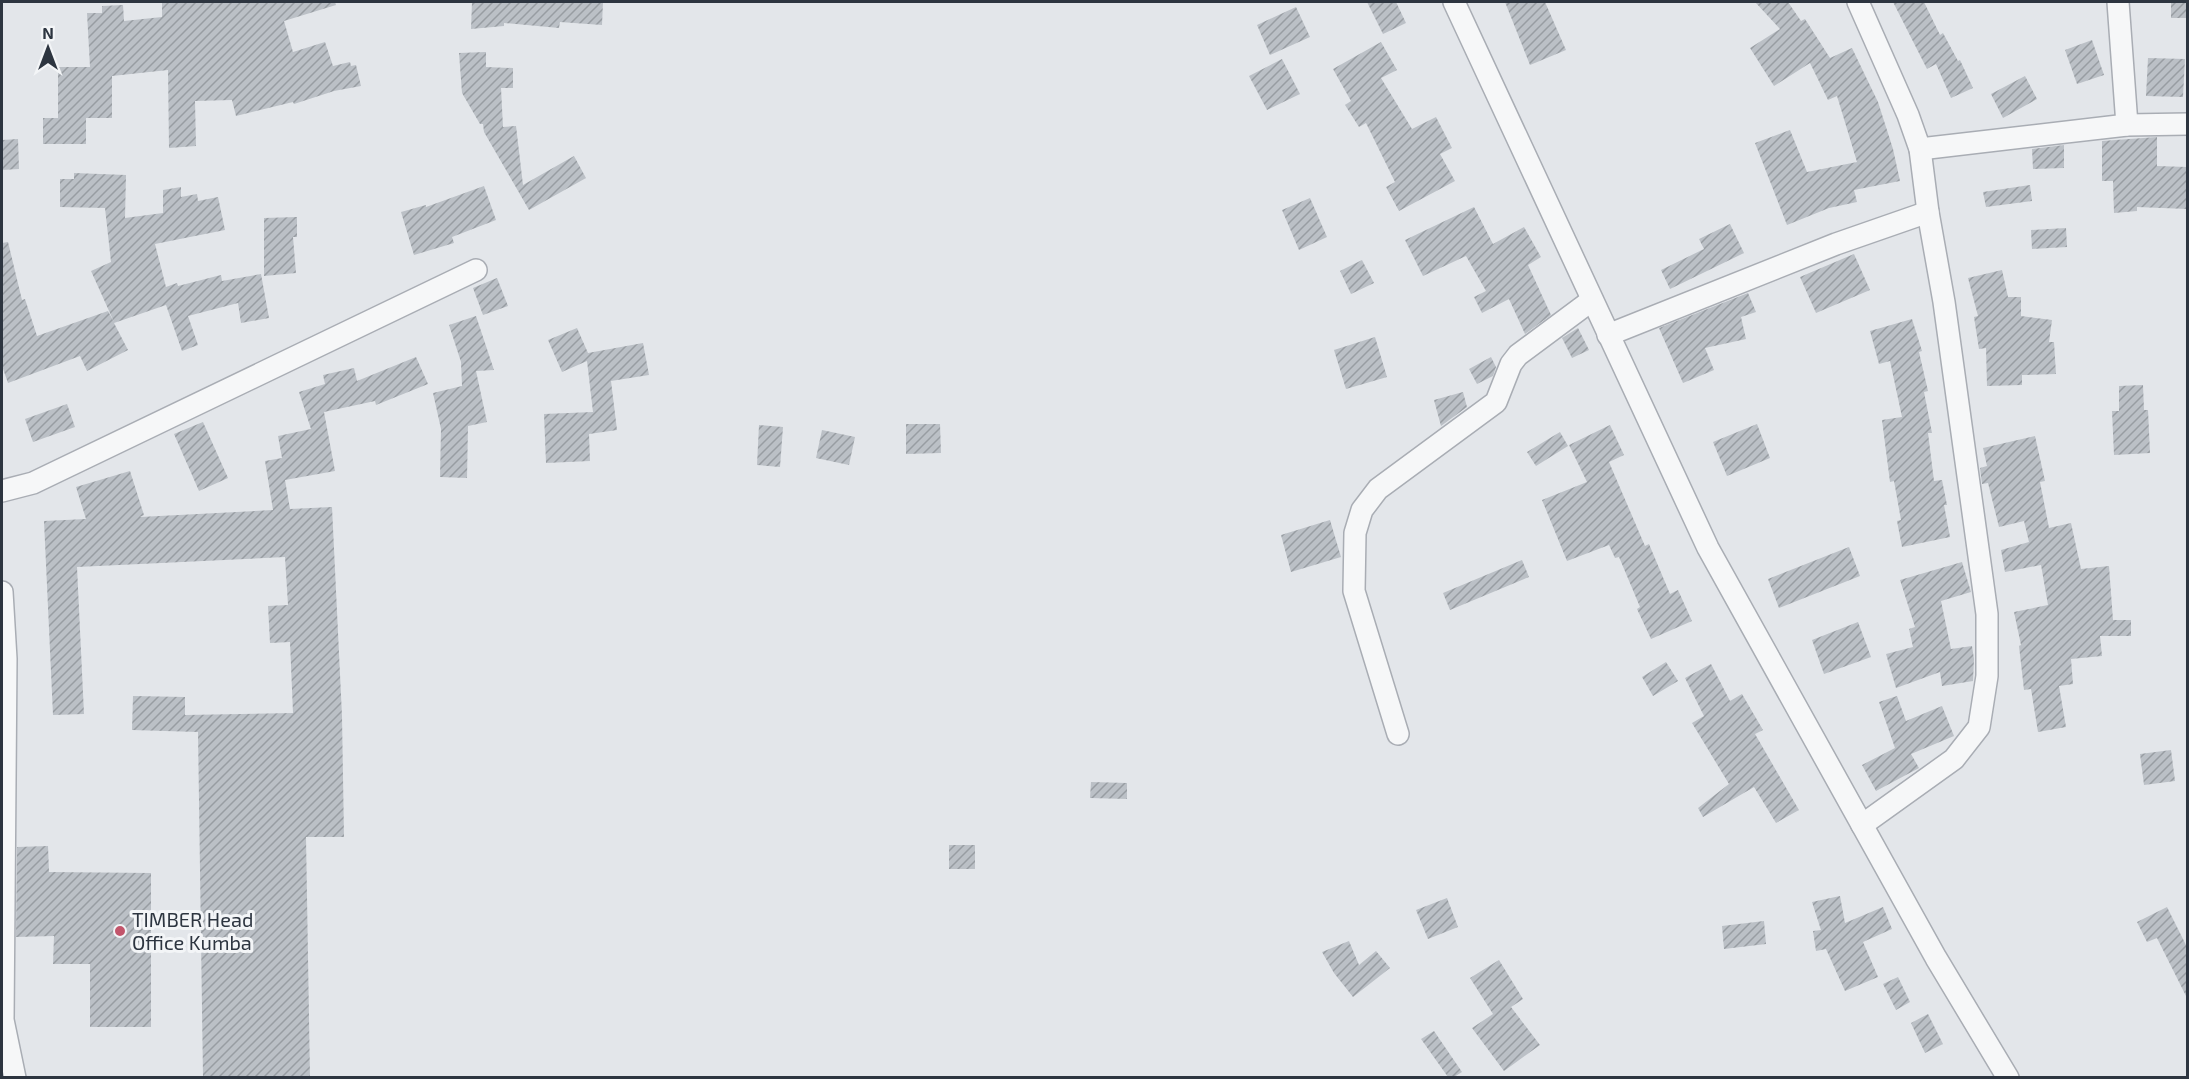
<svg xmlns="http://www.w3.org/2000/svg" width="2189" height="1079" viewBox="0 0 2189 1079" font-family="'Exo 2',sans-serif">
	<defs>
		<pattern id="building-hatch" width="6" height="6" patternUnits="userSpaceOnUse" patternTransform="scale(1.5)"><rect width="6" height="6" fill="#bbc0c6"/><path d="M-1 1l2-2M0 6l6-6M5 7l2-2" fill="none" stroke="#989da2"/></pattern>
	</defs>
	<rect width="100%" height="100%" fill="#e3e6ea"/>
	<g fill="url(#building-hatch)">
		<polygon points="162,2 335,2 336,5 284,21 293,52 325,42 333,66 350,62 351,66 356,65 361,86 334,91 294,104 293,102 236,116 232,100 195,101 196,146 169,148 168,70 112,76 112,118 86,118 86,144 43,144 43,118 58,118 58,67 90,67 87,13 102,13 102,6 123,5 124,21 162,17"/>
		<polygon points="472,2 603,2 602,25 560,22 559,28 504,23 504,26 471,29"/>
		<polygon points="1367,2 1396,2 1406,23 1383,34"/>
		<polygon points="1505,2 1545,2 1566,50 1530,65"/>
		<polygon points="1755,2 1788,2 1801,21 1805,19 1830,58 1852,48 1878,102 1893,149 1900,181 1854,190 1857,202 1829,208 1787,225 1755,143 1790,130 1807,172 1857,162 1837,96 1828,100 1810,63 1774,86 1750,48 1780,29"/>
		<polygon points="1893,2 1924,2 1940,35 1943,33 1958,61 1960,60 1973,88 1951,98 1936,64 1927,69"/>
		<rect x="2171" y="2" width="16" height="16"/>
		<polygon points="1296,7 1310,37 1270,55 1257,25"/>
		<polygon points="2092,40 2104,75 2077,84 2065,50"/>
		<polygon points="1381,42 1397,70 1381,78 1412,129 1436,117 1452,148 1440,154 1455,181 1399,211 1386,187 1395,182 1366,123 1359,127 1345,105 1351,101 1333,69"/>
		<polygon points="486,52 486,67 513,68 513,88 501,88 503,127 516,126 523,185 574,156 586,178 529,210 484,132 483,124 480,124 462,93 459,53"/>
		<polygon points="2148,58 2185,59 2183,97 2146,96"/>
		<polygon points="1282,59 1300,94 1267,110 1249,76"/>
		<polygon points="2025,76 2037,99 2003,118 1991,94"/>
		<polygon points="2157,137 2157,166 2187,167 2187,209 2137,207 2137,211 2114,213 2113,181 2102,181 2102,141"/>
		<polygon points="18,139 19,169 2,170 2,140"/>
		<polygon points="2064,145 2064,168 2033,169 2032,149"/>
		<polygon points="74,173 126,175 125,218 163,213 163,190 181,187 181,197 197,194 198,201 218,197 225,230 155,244 166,287 177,283 178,286 221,275 222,281 261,274 269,318 241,323 238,303 188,316 198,345 182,351 166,305 114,323 128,350 87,371 80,356 8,383 2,366 2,243 8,242 22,300 25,299 37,336 108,311 114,322 91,271 111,262 105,208 60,207 60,179 74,179"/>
		<polygon points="2030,185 2032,201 1986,207 1983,192"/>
		<polygon points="484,186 496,220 452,237 454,243 414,255 401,212 426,205 426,207"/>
		<polygon points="1310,198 1327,237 1299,250 1282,210"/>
		<polygon points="1474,207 1493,244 1524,227 1541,257 1528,265 1551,315 1525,334 1509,299 1482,313 1474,297 1486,291 1466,256 1423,276 1405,240"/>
		<polygon points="297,217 297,237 293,237 296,273 264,276 264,218"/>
		<polygon points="1730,224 1744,253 1670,289 1661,270 1704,249 1699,239"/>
		<polygon points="2066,228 2067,247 2032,249 2031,230"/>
		<polygon points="1854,254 1870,290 1816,313 1800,277"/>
		<polygon points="1362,260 1374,283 1351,294 1340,271"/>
		<polygon points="2002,270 2008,297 2021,297 2021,316 2052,320 2049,342 2054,342 2056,374 2022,375 2022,385 1987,386 1986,348 1979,349 1974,317 1978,316 1968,278"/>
		<polygon points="497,278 508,306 483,315 473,288"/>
		<polygon points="1748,293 1756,312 1741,317 1746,339 1705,348 1714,370 1683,383 1659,328"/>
		<polygon points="476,316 494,370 476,371 487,422 468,426 467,478 440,477 441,429 433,393 462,386 461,362 449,325"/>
		<polygon points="1912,319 1922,351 1919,352 1928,391 1924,392 1932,433 1928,433 1934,481 1942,480 1947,505 1944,505 1950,537 1902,547 1897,521 1901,520 1894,481 1890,482 1882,420 1902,417 1890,361 1879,364 1870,331"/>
		<polygon points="577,328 588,353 643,343 649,375 611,381 617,430 589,434 590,461 546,463 544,414 593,412 587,361 562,372 548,340"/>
		<polygon points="1578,328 1589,350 1572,358 1562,338"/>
		<polygon points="1375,337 1387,377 1346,389 1334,350"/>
		<polygon points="416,357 428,384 376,405 375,401 324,412 335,471 285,480 290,509 332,507 342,716 344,837 306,837 310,1077 203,1077 198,732 132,730 133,696 185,697 185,715 293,713 290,642 270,643 268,606 288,605 285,557 77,567 84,714 53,715 44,521 86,519 76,487 130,471 144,515 140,517 273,510 265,461 282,458 278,436 311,429 299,392 325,384 323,375 354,368 357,381"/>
		<polygon points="1491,357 1496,367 1493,376 1477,384 1469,369"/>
		<polygon points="2143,385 2144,410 2148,410 2150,453 2114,455 2112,411 2119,411 2119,386"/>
		<polygon points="1463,392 1467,407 1441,426 1434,400"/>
		<polygon points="67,404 75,427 33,442 25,419"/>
		<polygon points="203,422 228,478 199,491 174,434"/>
		<polygon points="906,424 940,424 941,453 906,454"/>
		<polygon points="1757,424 1770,458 1727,476 1713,442"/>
		<polygon points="759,425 783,427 780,467 757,465"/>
		<polygon points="1610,425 1624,455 1609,462 1645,546 1649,544 1670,594 1678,590 1692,621 1651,639 1637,609 1640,607 1619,557 1615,558 1609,545 1567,561 1542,500 1587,482 1569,445"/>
		<polygon points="822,430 855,437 849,465 816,458"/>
		<polygon points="1560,432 1568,446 1536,466 1527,452"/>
		<polygon points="2035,436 2045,481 2040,482 2049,528 2071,523 2081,569 2109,566 2113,620 2131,620 2131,636 2100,636 2102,656 2071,659 2073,684 2059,686 2066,727 2038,732 2031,689 2024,690 2019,646 2021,645 2014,612 2048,605 2041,565 2005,572 2001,550 2029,542 2024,521 1999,527 1988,483 1982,484 1980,468 1987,466 1983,448"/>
		<polygon points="1330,520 1341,557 1291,572 1281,535"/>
		<polygon points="1849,547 1860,576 1779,608 1768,579"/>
		<polygon points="1522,560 1529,577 1450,610 1443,593"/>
		<polygon points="1962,562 1971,592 1941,601 1951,649 1972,646 1974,659 1973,681 1942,686 1940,672 1896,688 1886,654 1913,647 1909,629 1915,627 1900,580"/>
		<polygon points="1858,622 1871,657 1824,674 1812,640"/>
		<polygon points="1666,662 1678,681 1653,696 1642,677"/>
		<polygon points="1711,664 1730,701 1742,694 1763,730 1755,734 1799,810 1776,823 1754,787 1703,817 1698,808 1729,784 1692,723 1704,716 1685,678"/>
		<polygon points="1897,696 1906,721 1942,706 1954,736 1911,754 1919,768 1876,791 1862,765 1895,748 1879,702"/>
		<polygon points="2171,750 2175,781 2144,785 2140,754"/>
		<polygon points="1091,782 1127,783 1127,799 1090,798"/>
		<rect x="949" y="845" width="26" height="24"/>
		<polygon points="48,846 49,872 151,873 151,1027 90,1027 90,964 53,964 54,936 16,937 17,847"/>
		<polygon points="1840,896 1845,923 1883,907 1892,929 1863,942 1878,977 1845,991 1826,949 1816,951 1813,931 1821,930 1812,902"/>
		<polygon points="1447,898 1458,927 1428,939 1416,910"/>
		<polygon points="2167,907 2187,947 2187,998 2157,938 2147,942 2137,922"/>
		<polygon points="1764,921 1766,944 1724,949 1722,926"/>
		<polygon points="1349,941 1359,965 1376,951 1390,968 1353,997 1334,973 1322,952"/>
		<polygon points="1499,960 1523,999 1511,1007 1540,1045 1504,1071 1472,1028 1493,1014 1470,978"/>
		<polygon points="1898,977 1910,1002 1896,1010 1883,984"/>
		<polygon points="1928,1014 1943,1044 1925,1053 1911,1023"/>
		<polygon points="1434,1031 1462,1072 1454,1077 1448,1077 1421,1039"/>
	</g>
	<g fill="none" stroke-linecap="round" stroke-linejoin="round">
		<g stroke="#a9adb4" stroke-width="24">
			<g id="minor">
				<polyline points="1454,2 1708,548 1936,958 2008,1078"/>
				<polyline points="1858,2 1908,115 1920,149 1928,212 1944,302 1987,614 1987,676 1979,727 1954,759 1862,825"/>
				<polyline points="2118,2 2127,125"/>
				<polyline points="1920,149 2127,125 2188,124"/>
				<polyline points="1608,335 1836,244 1928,212"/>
				<polyline points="2,491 33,483 476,270"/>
				<polyline points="2,592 6,659 3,1020 15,1078"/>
				<polyline points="1398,734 1354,591 1355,533 1362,510 1378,489 1496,402 1511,364 1518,355 1592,300"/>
			</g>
		</g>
		<use href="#minor" stroke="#f6f7f8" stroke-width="21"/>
	</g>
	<circle fill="#c2556b" stroke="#f3f5f7" stroke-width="2" cx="120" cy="931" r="6"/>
	<g text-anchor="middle" stroke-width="6" stroke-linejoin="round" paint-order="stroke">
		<g font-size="20" fill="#2d3540" stroke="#f3f5f7" text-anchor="start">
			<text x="132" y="927">TIMBER Head<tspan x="132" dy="23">Office Kumba</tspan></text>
		</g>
	</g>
	<rect width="2189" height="1079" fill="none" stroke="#2d3540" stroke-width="6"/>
	<g transform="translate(48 48)" stroke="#f3f5f7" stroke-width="4.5" paint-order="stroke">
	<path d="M0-4.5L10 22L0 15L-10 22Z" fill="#2d3540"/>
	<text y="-9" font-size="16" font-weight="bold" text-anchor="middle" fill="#2d3540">N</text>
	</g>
</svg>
